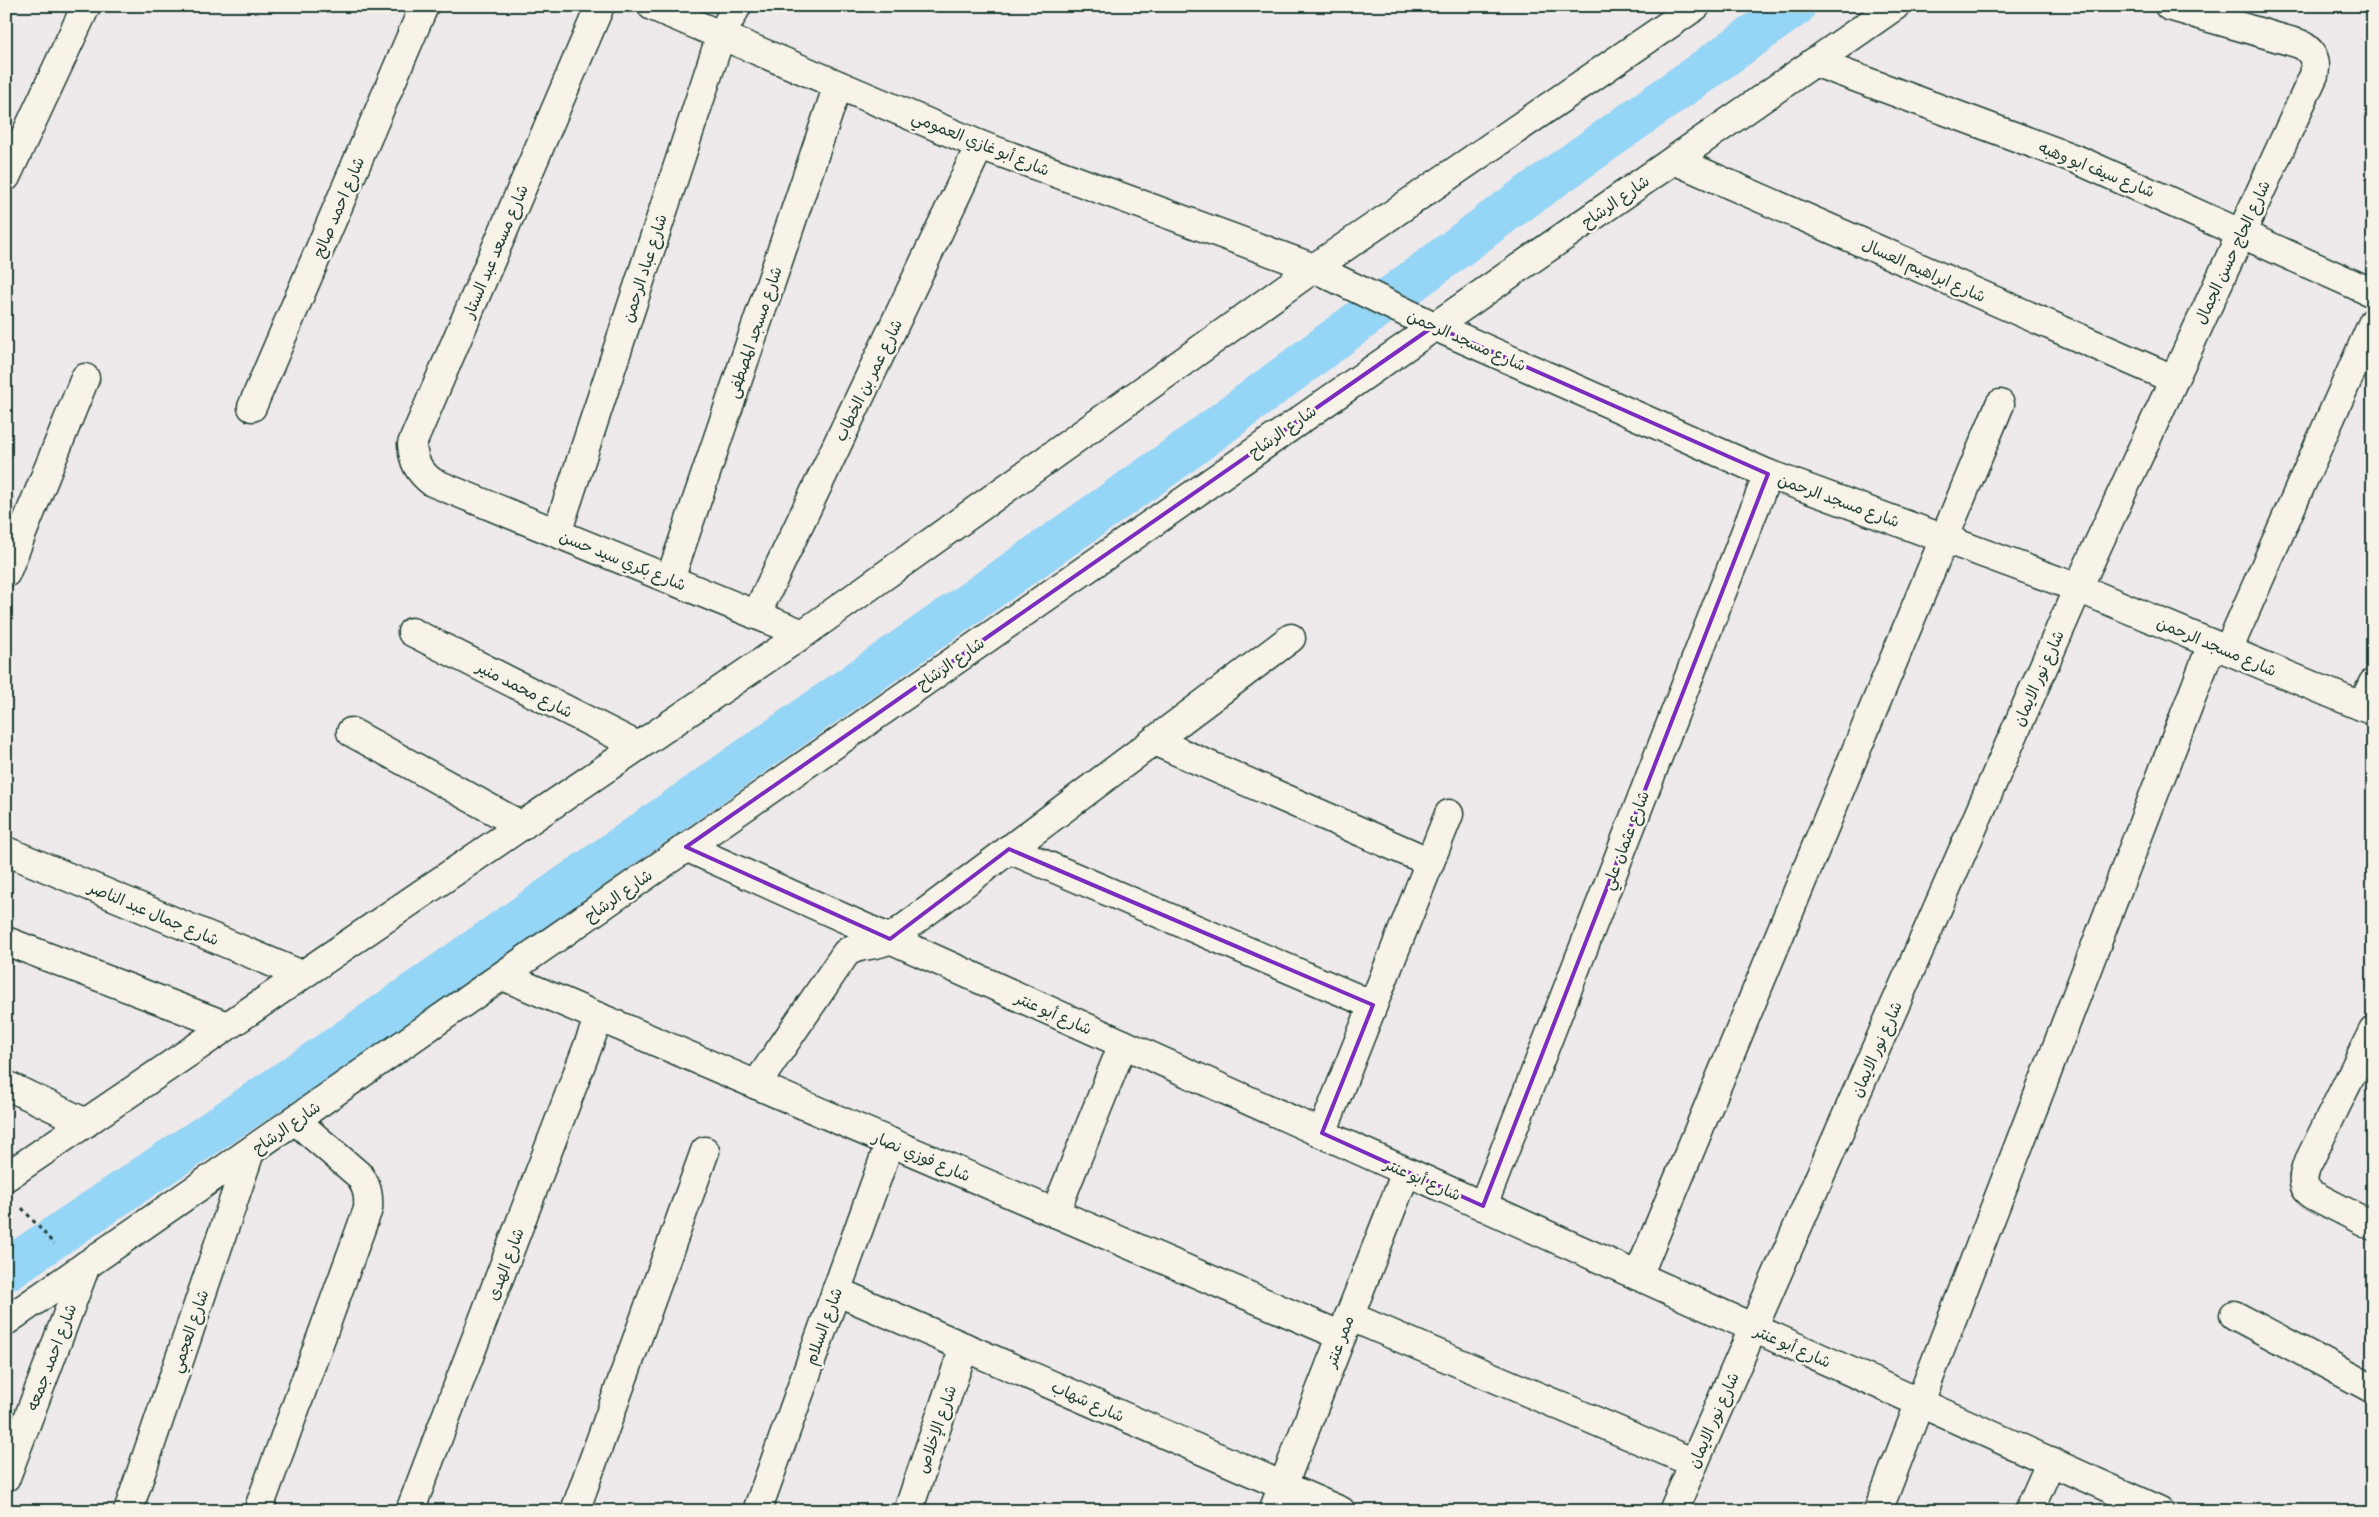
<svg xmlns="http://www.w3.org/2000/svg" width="2379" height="1517" viewBox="0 0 2379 1517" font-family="Pangolin,'Playpen Sans Arabic',sans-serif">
	<rect width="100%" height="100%" fill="#eee9ea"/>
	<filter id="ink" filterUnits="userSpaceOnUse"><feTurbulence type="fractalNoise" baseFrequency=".02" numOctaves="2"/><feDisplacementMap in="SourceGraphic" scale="10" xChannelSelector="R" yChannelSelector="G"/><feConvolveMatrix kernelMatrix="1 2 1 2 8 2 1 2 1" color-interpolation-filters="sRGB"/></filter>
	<g filter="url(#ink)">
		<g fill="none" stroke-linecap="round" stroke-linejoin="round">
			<polyline stroke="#95d5f6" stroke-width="42" points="6,1270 339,1046 1169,463 1505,212 1795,6"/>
			<g stroke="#1f3d34" stroke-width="31">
				<g id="minor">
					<path d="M600,6L412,444C413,461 418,471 432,482L803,634"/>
					<polyline points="1814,62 2078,160 2373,293"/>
					<polyline points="1674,160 2173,379"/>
					<polyline points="6,177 86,6"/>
					<polyline points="252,407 424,6"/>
					<polyline points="557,533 721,35 737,6"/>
					<polyline points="6,573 85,378"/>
					<polyline points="670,579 838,85"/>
					<polyline points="756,615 980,145"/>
					<polyline points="412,632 638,746"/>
					<polyline points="2228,650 2373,322"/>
					<polyline points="2362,706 2373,683"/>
					<polyline points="351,732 522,826"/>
					<polyline points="1154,741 1430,862"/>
					<polyline points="686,847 2160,1511"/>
					<polyline points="1009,849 1373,1005"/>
					<polyline points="6,851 302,975"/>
					<polyline points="6,941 227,1026"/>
					<polyline points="503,976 1342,1336"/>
					<path d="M2373,1031L2306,1167C2302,1179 2302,1188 2313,1195L2373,1226"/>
					<polyline points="6,1085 86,1123"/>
					<path d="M756,1085L846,953C860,942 874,948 890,939L1291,638"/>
					<polyline points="1322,1133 1449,814"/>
					<polyline points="6,1177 803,634 1314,268 1696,6"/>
					<polyline points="1483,1206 1768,474"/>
					<polyline points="1055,1213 1123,1044"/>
					<polyline points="1638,1276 2000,404"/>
					<polyline points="836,1291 1341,1511"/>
					<polyline points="2234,1315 2373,1389"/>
					<polyline points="1349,1316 1694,1463"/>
					<polyline points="6,1321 1895,6"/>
					<polyline points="6,1477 86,1265"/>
					<path d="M260,1505L368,1209C369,1195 367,1187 360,1176L295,1120"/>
					<polyline points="128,1511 250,1152"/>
					<polyline points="410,1511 599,1017"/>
					<polyline points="575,1511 705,1151"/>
					<polyline points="757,1511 890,1142"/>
					<polyline points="908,1511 964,1347"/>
					<polyline points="1273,1511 1406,1172"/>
					<path d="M1673,1511L2078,588L2314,75C2317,61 2313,51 2300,44L2169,6"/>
					<polyline points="1878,1511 2212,644"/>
					<polyline points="2029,1511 2051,1461"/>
				</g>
			</g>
			<g stroke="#1f3d34" stroke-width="31">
				<polyline id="tertiary" points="652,6 980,145 1314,268 1434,326 1768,474 2078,588 2373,711"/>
			</g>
			<polyline stroke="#1f3d34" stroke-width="3" stroke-dasharray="4 4" stroke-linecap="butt" points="22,1208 54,1244"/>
			<use href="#minor" stroke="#f7f3e8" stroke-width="28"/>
			<use href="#tertiary" stroke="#f7f3e8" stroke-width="28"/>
		</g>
	</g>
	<path fill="none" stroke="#7b2cbf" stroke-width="4" stroke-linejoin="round" d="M1434,326L1768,474L1483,1206L1322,1133L1373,1005L1009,849L890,939L686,847Z"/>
	<g text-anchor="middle" stroke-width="5" stroke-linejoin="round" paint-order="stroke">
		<g font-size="16" fill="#1f3d34" stroke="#f7f3e8">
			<text transform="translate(981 143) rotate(22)" y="6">شارع أبو غازي العمومي</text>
			<text transform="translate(2097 169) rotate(22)" y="6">شارع سيف ابو وهبه</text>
			<text transform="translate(1615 201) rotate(-35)" y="6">شارع الرشاح</text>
			<text transform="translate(338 207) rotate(-67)" y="6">شارع احمد صالح</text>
			<text transform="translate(495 251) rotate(-67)" y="6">شارع مسعد عبد الستار</text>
			<text transform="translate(2232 252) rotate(-65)" y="6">شارع الحاج حسن الجمال</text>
			<text transform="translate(644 268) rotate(-72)" y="6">شارع عباد الرحمن</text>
			<text transform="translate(1924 270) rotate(24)" y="6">شارع ابراهيم العسال</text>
			<text transform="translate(754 332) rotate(-71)" y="6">شارع مسجد المصطفى</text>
			<text transform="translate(1467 340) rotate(24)" y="6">شارع مسجد الرحمن</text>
			<text transform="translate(868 380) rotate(-64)" y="6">شارع عمر بن الخطاب</text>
			<text transform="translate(1282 431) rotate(-35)" y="6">شارع الرشاح</text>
			<text transform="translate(1839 500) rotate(20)" y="6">شارع مسجد الرحمن</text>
			<text transform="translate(623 560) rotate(22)" y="6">شارع بكري سيد حسن</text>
			<text transform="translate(2217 646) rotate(23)" y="6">شارع مسجد الرحمن</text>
			<text transform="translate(950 663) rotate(-35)" y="6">شارع الرشاح</text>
			<text transform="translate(2038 678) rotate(-66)" y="6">شارع نور الايمان</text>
			<text transform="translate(525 689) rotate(27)" y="6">شارع محمد منير</text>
			<text transform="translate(1625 840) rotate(-69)" y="6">شارع عثمان علي</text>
			<text transform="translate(618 895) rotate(-35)" y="6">شارع الرشاح</text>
			<text transform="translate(154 913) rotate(23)" y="6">شارع جمال عبد الناصر</text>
			<text transform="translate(1054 1013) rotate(24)" y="6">شارع أبو عنتر</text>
			<text transform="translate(1876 1049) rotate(-66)" y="6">شارع نور الايمان</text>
			<text transform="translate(286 1127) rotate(-35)" y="6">شارع الرشاح</text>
			<text transform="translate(922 1156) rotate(23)" y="6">شارع فوزي نصار</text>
			<text transform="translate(1423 1179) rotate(24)" y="6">شارع أبو عنتر</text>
			<text transform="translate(505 1264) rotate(-69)" y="6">شارع الهدى</text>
			<text transform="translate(823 1326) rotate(-70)" y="6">شارع السلام</text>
			<text transform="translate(189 1331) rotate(-71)" y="6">شارع العجمي</text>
			<text transform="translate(1339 1341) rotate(-69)" y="6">ممر عنتر</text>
			<text transform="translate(1793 1346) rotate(24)" y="6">شارع أبو عنتر</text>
			<text transform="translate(51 1357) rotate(-69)" y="6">شارع احمد جمعه</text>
			<text transform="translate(1088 1401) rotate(24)" y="6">شارع شهاب</text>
			<text transform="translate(1713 1420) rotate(-66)" y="6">شارع نور الايمان</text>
			<text transform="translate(936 1429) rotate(-71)" y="6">شارع الإخلاص</text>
		</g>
	</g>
	<rect width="2379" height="1517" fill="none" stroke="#f7f3e8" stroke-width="25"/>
	<rect x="12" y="12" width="2354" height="1492" fill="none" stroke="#1f3d34" stroke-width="2" filter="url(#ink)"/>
</svg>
